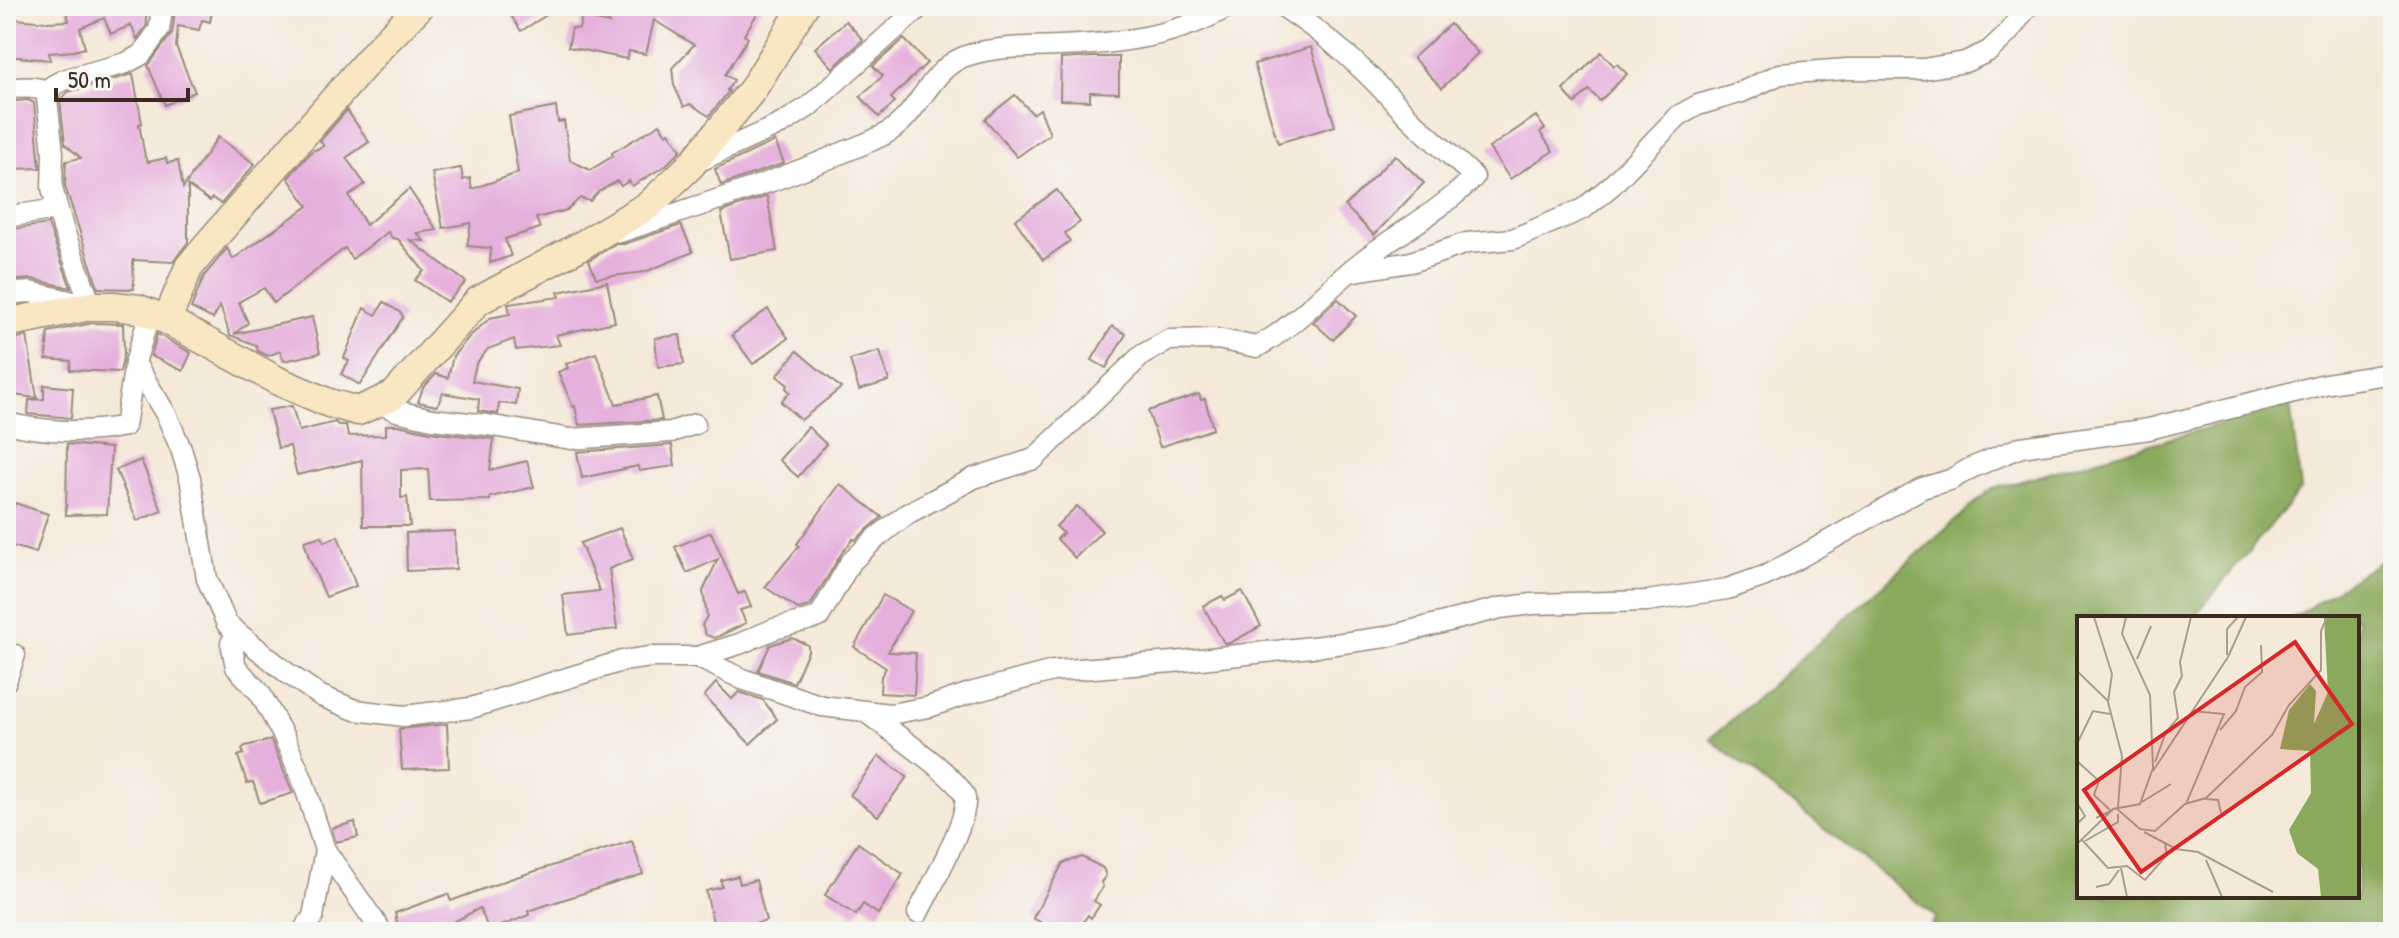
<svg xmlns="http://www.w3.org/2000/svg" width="2399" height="938" viewBox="0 0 2399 938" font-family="'Patrick Hand',sans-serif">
	<rect width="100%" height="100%" fill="#f6f6f2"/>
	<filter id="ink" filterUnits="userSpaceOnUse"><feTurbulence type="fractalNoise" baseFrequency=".0125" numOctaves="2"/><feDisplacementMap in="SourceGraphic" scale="16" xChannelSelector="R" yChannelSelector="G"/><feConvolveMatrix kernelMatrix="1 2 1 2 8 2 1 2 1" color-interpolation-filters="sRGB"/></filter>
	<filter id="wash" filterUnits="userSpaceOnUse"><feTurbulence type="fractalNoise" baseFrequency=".006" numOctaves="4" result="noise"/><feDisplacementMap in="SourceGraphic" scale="32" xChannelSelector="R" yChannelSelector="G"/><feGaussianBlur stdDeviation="1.8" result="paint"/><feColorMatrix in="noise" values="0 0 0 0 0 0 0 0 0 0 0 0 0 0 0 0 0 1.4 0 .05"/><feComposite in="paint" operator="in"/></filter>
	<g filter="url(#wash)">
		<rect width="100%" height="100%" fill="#f5e9d9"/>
		<polygon fill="#8aa95c" stroke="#626a3d" stroke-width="2" points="2290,404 2301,489 2193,618 2079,618 2079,896 2357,896 2357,618 2293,618 2393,553 2393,932 1927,932 1936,917 1710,739 1990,490"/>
		<g id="blocks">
			<g fill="#e6b0dd">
				<polygon points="65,6 145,6 147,25 137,39 131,25 111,34 104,18 80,28 85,48 74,51 49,53 50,60 6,56 6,18 47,22 69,21"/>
				<polygon points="171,6 213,6 210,22 202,20 199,30 178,26 176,47 195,92 165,105 148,66 172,33 174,18"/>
				<polygon points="505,6 532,6 553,11 521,31"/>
				<polygon points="602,6 762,6 744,35 748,38 725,75 734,80 727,90 729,91 709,116 690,104 684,107 674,85 672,68 694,45 654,20 646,54 629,51 627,59 568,47 572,28 579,29 582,17 609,23"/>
				<polygon points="846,21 863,40 833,68 815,48"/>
				<polygon points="1450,24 1478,53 1442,88 1413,58"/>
				<polygon points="904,39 927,63 891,98 895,102 879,117 860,96 883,76 873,66"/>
				<polygon points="1311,47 1335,126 1278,143 1254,64"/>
				<polygon points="1601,52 1614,66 1617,64 1627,74 1600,101 1589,90 1575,103 1563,90"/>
				<polygon points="1094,57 1119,57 1119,93 1090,92 1090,101 1060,100 1061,59"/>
				<polygon points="133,74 142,123 139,124 145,157 148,162 166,158 167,163 178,161 183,188 218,137 255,164 221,204 212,198 210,201 188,186 188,242 173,262 133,260 134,289 98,288 65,186 66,161 81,158 65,144 60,100 68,92"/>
				<polygon points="1015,95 1033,114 1040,109 1050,134 1017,157 985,119"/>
				<polygon points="28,100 34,103 40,168 16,169 6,172 6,102"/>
				<polygon points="556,107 558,122 564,121 570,160 590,170 613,156 612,153 660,124 666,134 669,132 681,150 665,166 632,186 629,181 621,186 617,181 598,192 590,201 580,198 567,210 536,218 540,228 505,239 511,256 490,263 491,248 467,246 471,223 443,228 432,173 461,168 463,180 470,178 472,189 518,173 509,116"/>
				<polygon points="347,110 369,142 346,158 365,184 349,196 366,225 409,189 437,230 417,233 424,241 410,240 466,282 447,302 415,280 424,271 398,239 392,238 388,232 352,259 345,248 274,303 264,288 239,302 248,323 234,334 312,317 320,353 284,361 280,351 268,356 258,351 256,345 230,335 220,306 213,319 191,308 204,276 227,248 233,259 308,206 288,178 312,151 324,146 320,141"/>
				<polygon points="1536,116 1545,129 1540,132 1553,151 1510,179 1489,148"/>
				<polygon points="775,141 784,163 721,185 715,169"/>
				<polygon points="1395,155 1424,183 1374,235 1345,206"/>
				<polygon points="1057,190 1080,222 1065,233 1070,241 1043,260 1015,220"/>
				<polygon points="767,196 777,251 730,259 721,212"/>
				<polygon points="48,224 71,288 32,279 6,281 6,230"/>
				<polygon points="681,225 693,252 645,272 596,278 589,260 616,244 624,244"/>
				<polygon points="607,282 615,322 556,335 560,345 516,350 514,339 488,349 476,364 472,381 518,389 516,405 499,403 498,414 478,411 479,399 443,393 437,406 418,402 423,388 436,374 448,378 453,356 469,337 490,318 510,314 508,304 560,297 558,292"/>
				<polygon points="1338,299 1356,316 1333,340 1313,322"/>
				<polygon points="384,302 401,313 403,317 360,385 341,374 349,361 344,358 364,308 376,315"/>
				<polygon points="768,309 788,338 753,364 732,335"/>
				<polygon points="93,323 123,324 124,353 120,372 70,370 71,361 46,359 48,332"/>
				<polygon points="1112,326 1126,334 1106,368 1092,360"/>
				<polygon points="157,334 191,353 183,371 151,356"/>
				<polygon points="680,335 684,364 658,367 655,338"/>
				<polygon points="27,336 37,398 6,394 6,341 16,344 17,338"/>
				<polygon points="797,351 841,388 801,420 781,402 790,392 786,388 788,385 777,376"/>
				<polygon points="880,351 889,381 859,390 850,360"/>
				<polygon points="596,353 616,404 657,396 662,420 579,425 575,406 573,407 558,372 568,368 566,364"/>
				<polygon points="44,385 73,388 71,418 28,414 29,400 44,399"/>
				<polygon points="1199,394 1201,400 1205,399 1213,429 1160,447 1148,411"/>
				<polygon points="292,406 299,431 335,422 338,425 346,425 348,436 386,435 386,425 398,425 430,432 494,439 490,470 527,461 534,487 490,497 490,500 430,501 428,469 401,470 401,498 407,497 410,526 363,526 362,460 297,475 290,446 278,448 269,410"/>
				<polygon points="808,427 826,444 798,477 779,460"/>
				<polygon points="67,444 111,448 107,514 66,515"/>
				<polygon points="672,445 675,466 639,471 638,466 582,478 577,452"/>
				<polygon points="141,460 162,511 137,521 116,470"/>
				<polygon points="840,484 882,517 855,540 853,539 841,554 810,606 798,609 765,587 799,546 797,544"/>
				<polygon points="15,503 48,514 36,553 6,544 6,532"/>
				<polygon points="1077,506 1102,531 1075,558 1057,539 1063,533 1056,526"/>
				<polygon points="620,528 633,559 609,569 617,629 568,635 563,595 600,591 580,543"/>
				<polygon points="455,531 456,569 407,571 406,533"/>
				<polygon points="711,532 738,594 745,592 751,607 740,610 746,623 715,638 706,635 702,625 707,616 703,591 718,559 687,573 675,547"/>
				<polygon points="322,536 324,542 338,536 356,586 326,597 309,558 304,541"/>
				<polygon points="1242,591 1261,626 1230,643 1224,643 1203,606 1222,596 1225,600"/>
				<polygon points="883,595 911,611 888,652 916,653 914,695 880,693 881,676 886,668 854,647"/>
				<polygon points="792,638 808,645 808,651 794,683 758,671 770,645"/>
				<polygon points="716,683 732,699 739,692 763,700 777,719 750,744 704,696"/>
				<polygon points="447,724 449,768 402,770 399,729"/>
				<polygon points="271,740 293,793 260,803 253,782 247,783 238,756 244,754 242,749 245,746"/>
				<polygon points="879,756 907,777 878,816 850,795"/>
				<polygon points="355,822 358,837 336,842 332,828"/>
				<polygon points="632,841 643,874 528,911 529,915 489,931 480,908 435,932 399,932 395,913 448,894 451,901 510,879"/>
				<polygon points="858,843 903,874 878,914 863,904 856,915 825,895"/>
				<polygon points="1082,857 1103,868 1106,876 1101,882 1103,887 1094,901 1100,905 1091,918 1088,915 1077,931 1058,932 1033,918 1063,863"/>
				<polygon points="738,876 740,884 756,880 766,921 751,925 752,932 715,932 706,891 722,887 721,880"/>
			</g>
		</g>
	</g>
	<g filter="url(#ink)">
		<use href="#blocks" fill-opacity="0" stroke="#988a7c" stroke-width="2"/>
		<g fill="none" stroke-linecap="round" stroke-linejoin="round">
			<g stroke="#988a7c" stroke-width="23">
				<g id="street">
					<path d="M6,89C20,87 36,86 50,92"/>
					<polyline points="695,163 783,123 808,107 921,6"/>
					<polyline points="6,217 57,209"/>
					<path d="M620,232C693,207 766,186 837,155C853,148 872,142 887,133C921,113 930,66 969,55C998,46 1031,47 1060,46C1117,44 1180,36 1229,6"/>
					<polyline points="1349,272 1411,262 1467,243 1513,239 1583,209 1611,186 1678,116 1698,105 1742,92 1780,74 1847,69 1923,69 1965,62 1989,51 2008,33 2028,6"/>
					<polyline points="6,294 30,292 83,304"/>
					<polyline points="91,306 63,228 52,188 53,153 47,98 52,86 63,80 126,63 141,55 159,30 161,17 158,6"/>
					<polyline points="150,313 135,363 167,416 181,449 190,478 207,579 227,624 287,673 321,696 355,710 404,716 471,708 622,661 651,657 697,657 742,679 822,706 890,714 929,707 970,693 1053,671 1173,662 1321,646 1386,637 1500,608 1533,604 1647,601 1727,589 1765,576 1795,560 1922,488 1950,480 1971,468 2021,447 2149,429 2325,384 2393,373"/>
					<polyline points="378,403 397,411 432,419 487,425 571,439 671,432 695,424"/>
					<path d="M6,423C43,432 87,434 125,426L135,363"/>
					<polyline points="236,634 231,643 236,667 260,693 284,737 303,781 325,850 382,932"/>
					<path d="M697,657L739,644L774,629L819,617L850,563L875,539L907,514L974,478L1034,459L1142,355L1169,340L1217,339L1257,347C1297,325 1325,290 1361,262C1398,233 1441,211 1474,177C1451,154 1424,134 1402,110C1361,66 1332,39 1282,6"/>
					<polyline points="6,681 15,655"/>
					<path d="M867,713C886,728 961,778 965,798C969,819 929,891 918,913"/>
					<polyline points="302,932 313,917 325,850"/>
				</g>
			</g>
			<g stroke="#988a7c" stroke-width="31">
				<g id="secondary">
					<polyline points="167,320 189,267 203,250 379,48 420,6"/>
					<polyline points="6,323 91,306 114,306 139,309 167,320 278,381 329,403 358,411 394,395 478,301 582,245 649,205 691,165 753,89 804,6"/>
				</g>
			</g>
			<use href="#street" stroke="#fff" stroke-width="20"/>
			<use href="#secondary" stroke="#f9e7c3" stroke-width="28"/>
		</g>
	</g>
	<g transform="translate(2077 616)">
		<rect width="282" height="282" fill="#f5e9d9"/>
		<path d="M247,1H282V281H244L241,253L220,237L212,214L234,177L233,135L203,133L212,94L233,68L239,75L237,108L251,76Z" fill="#8aa95c"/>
		<path fill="none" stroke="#ab9d8e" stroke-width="2" d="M17,1L35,58L31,86L45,140L41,191M150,39V13L161,1M60,43L74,10M0,55L31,85M143,114L159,95L168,71L185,56L184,29M0,128L16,95L33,98M0,145L22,165L17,179L34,195L19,202M78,146L89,116L101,102L97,76L105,60L103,46L114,1M76,155L151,41L169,1M128,183L141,184L144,197M65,186L94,168M0,187L8,200L0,208M109,188L147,98L116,95M39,192L63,213L78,215L108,188L129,182L195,119L212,89L244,54V15L250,1M67,216L99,233L121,236L196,276M5,224L31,252L50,250L68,264L90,239L88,228M8,225L41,206V198M0,228L36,193L63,188L76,152L73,79L45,18L49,1M129,244L145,281M44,252L50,281M19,271L32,268L42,254"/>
		<path fill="#d62828" fill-opacity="0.15" stroke="#d62828" stroke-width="4" d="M218,26L275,108L64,256L7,174Z"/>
		<rect width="282" height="282" fill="none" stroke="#3b2a1e" stroke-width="4"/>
	</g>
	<rect width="2399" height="938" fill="none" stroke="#f6f6f2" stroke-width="32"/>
	<path d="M56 88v12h132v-12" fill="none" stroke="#3b2a1e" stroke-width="4"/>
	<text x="68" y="88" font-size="24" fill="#3b2a1e" stroke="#f6f6f2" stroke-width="6" paint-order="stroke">50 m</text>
</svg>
